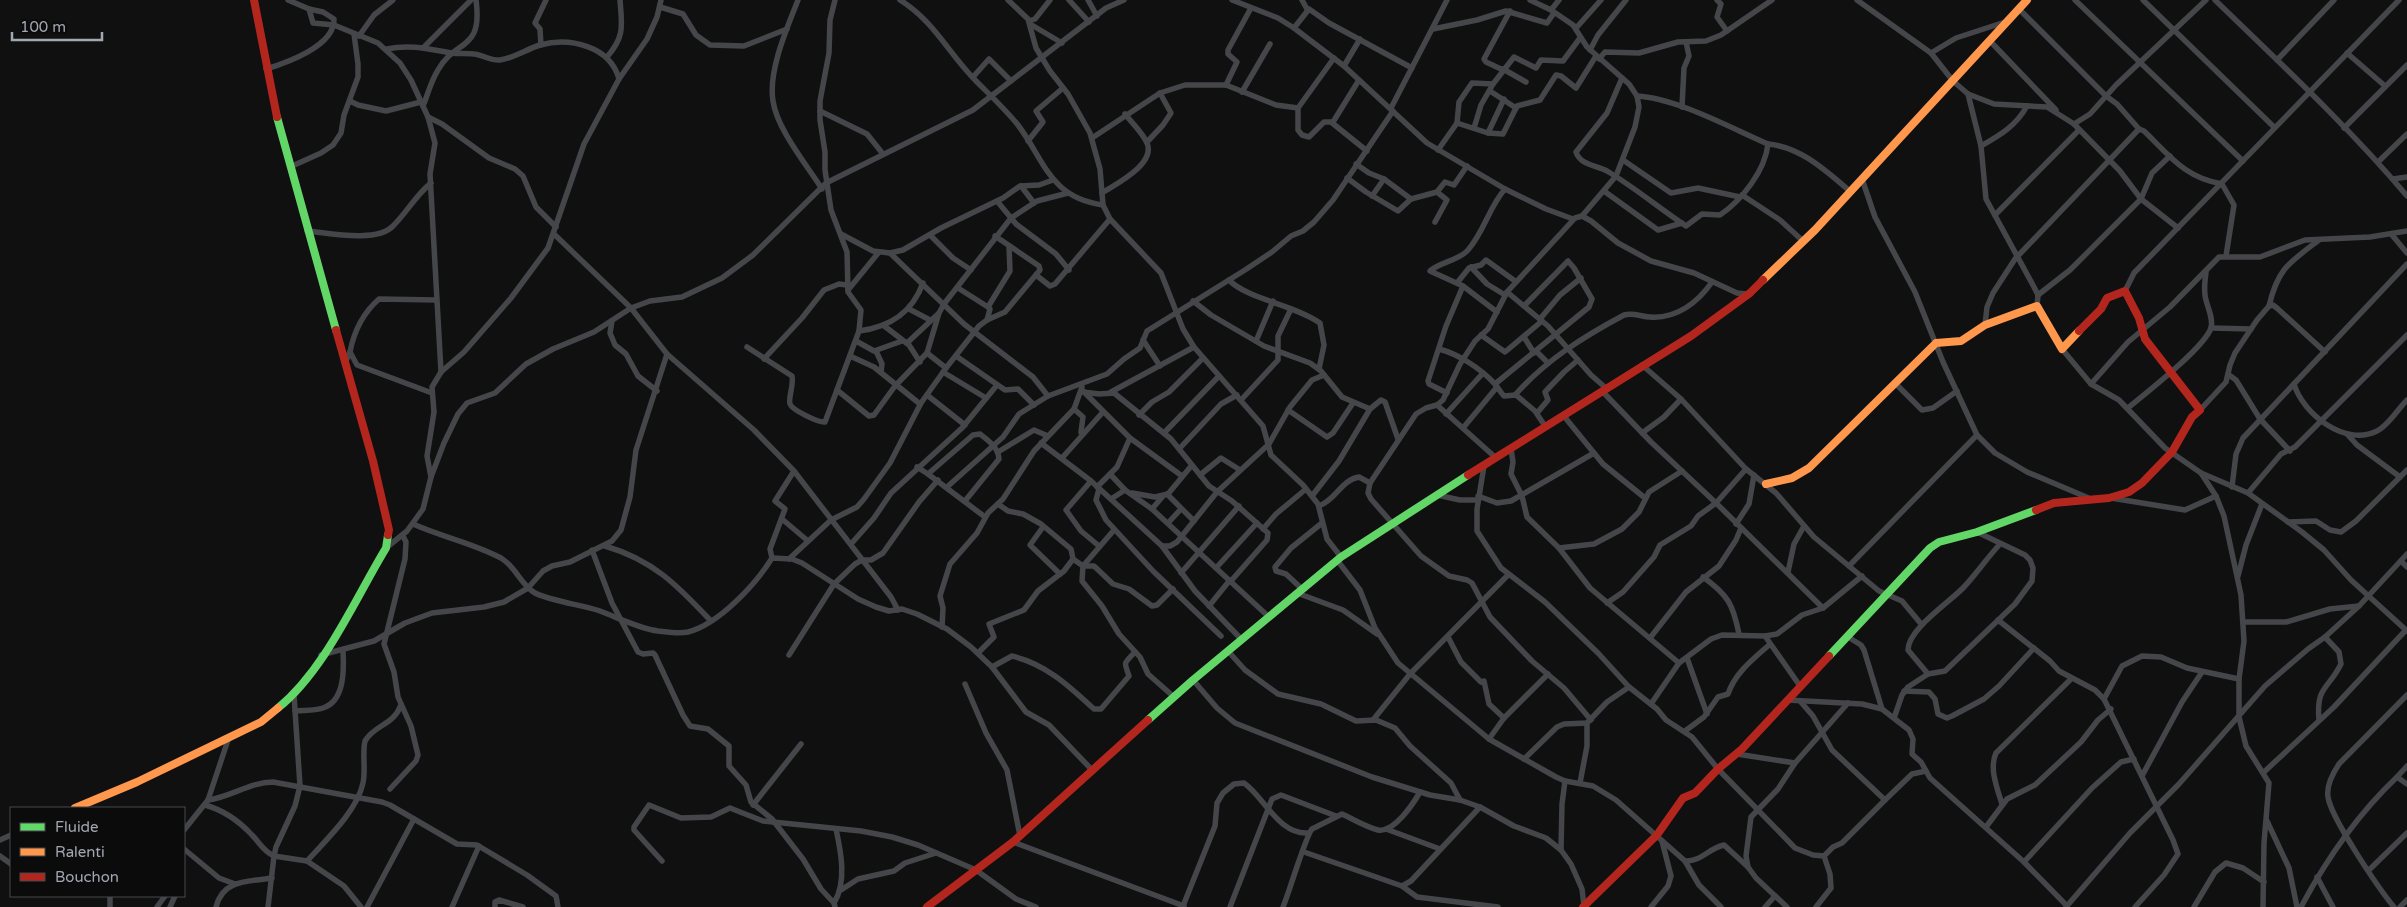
<svg xmlns="http://www.w3.org/2000/svg" width="2407" height="907" viewBox="0 0 2407 907" font-family="'Varela Round',sans-serif">
	<rect width="100%" height="100%" fill="#101011"/>
	<g fill="none" stroke-linecap="round" stroke-linejoin="round">
		<g stroke="#454649" stroke-width="5.5">
			<polyline points="288,0 309,9 313,23 334,25 378,43 400,63 411,80 428,117 435,143 430,174 441,372"/>
			<path d="M798,0C787,28 768,71 773,101C777,129 806,164 822,189"/>
			<path d="M900,0C935,22 948,53 976,81C990,95 1005,109 1018,125C1045,161 1050,198 1103,205L1110,219L1161,273L1183,329L1194,347L1263,426L1271,455L1303,485L1318,504L1327,539L1341,557"/>
			<polyline points="1008,0 1028,19 1036,48 1050,71 1068,94 1090,133 1100,169 1103,205"/>
			<polyline points="1069,0 1089,22"/>
			<polyline points="1088,0 1097,16"/>
			<polyline points="1232,0 1278,18 1294,28 1344,66 1427,143 1505,189 1546,209 1573,219"/>
			<polyline points="1302,0 1307,9"/>
			<polyline points="1530,0 1551,10 1573,25 1587,47 1629,84 1637,96 1639,107 1635,127 1616,176 1582,216"/>
			<polyline points="1717,0 1721,4 1717,17 1727,31"/>
			<polyline points="1857,0 1931,53 1953,81 1968,94 1994,104 2047,107 2074,124 2090,114 2116,85 2206,0"/>
			<polyline points="2075,0 2243,161"/>
			<polyline points="2143,0 2274,127"/>
			<path d="M2215,0C2280,63 2348,126 2407,196"/>
			<polyline points="660,7 683,14 696,35 710,45 744,46 787,29"/>
			<polyline points="2019,9 2106,96 2117,104 2139,129"/>
			<polyline points="1551,10 1559,0"/>
			<polyline points="1029,21 1035,19 1050,0"/>
			<polyline points="1030,24 1062,43"/>
			<polyline points="1574,26 1577,27 1601,0"/>
			<polyline points="1294,28 1309,9 1329,23 1412,68"/>
			<polyline points="1433,29 1477,20 1506,11 1547,23 1554,13"/>
			<polyline points="359,36 374,15 393,0"/>
			<polyline points="1990,41 2056,110"/>
			<polyline points="541,45 540,29 535,23 546,0"/>
			<polyline points="423,48 471,0"/>
			<path d="M387,49C409,44 429,49 451,53C459,54 467,53 474,54C483,55 491,61 500,60C514,58 527,49 540,45C570,37 610,46 619,79"/>
			<polyline points="1590,50 1598,35 1626,0"/>
			<polyline points="1931,53 1956,38 2005,22"/>
			<polyline points="2347,53 2385,86"/>
			<path d="M607,57C625,36 622,26 620,0"/>
			<polyline points="1334,58 1298,108 1298,130 1302,135 1309,137 1324,122 1331,122 1367,151"/>
			<polyline points="1599,59 1605,52 1639,53 1678,42 1706,41 1721,35 1772,0"/>
			<polyline points="2277,60 2334,0"/>
			<polyline points="1344,66 1360,39"/>
			<path d="M266,69C286,63 335,46 334,19L323,12L309,9"/>
			<polyline points="1503,69 1526,82"/>
			<polyline points="1503,70 1486,62 1484,59 1510,11"/>
			<polyline points="973,77 989,59 1011,81"/>
			<path d="M1622,78L1607,113L1576,152C1580,165 1596,165 1607,171C1634,187 1659,208 1686,226L1702,214L1720,215C1742,200 1765,171 1768,144"/>
			<polyline points="1226,85 1237,62 1228,54 1228,50 1251,8"/>
			<polyline points="1490,91 1516,108"/>
			<polyline points="1242,92 1270,44"/>
			<polyline points="1968,94 1981,146 1986,199 2034,287 2038,295 2037,306"/>
			<path d="M1637,96C1676,98 1731,128 1768,144C1801,147 1826,171 1851,192"/>
			<polyline points="350,101 358,105 386,111 421,102"/>
			<path d="M423,106C428,94 431,81 438,70C456,38 483,52 476,0"/>
			<polyline points="1682,107 1684,68 1689,56 1686,42"/>
			<polyline points="1391,108 1447,0"/>
			<polyline points="820,111 867,134 883,154"/>
			<polyline points="428,117 442,124 489,158 515,169 523,176 536,207 556,227"/>
			<polyline points="1333,122 1359,80"/>
			<polyline points="1457,123 1459,102 1472,83 1493,84 1514,57 1536,68 1541,60 1563,61 1580,38"/>
			<polyline points="2074,124 2120,171 2141,199 2152,173 2170,156"/>
			<polyline points="1474,128 1481,105 1493,84"/>
			<polyline points="2344,128 2407,65"/>
			<polyline points="1488,133 1504,99"/>
			<polyline points="1092,138 1160,93 1185,85 1226,85 1276,105 1298,108"/>
			<polyline points="1028,141 1043,122 1036,111 1063,88"/>
			<polyline points="1147,142 1163,125 1171,113 1160,93"/>
			<path d="M1981,146C2000,135 2016,126 2027,106"/>
			<polyline points="1438,150 1457,123 1488,133 1503,134 1517,106 1540,100 1556,75 1561,76 1576,88 1596,56"/>
			<polyline points="1623,160 1671,193 1698,188 1740,197"/>
			<polyline points="2378,162 2407,134"/>
			<polyline points="1356,164 1369,173 1384,179 1411,199"/>
			<polyline points="290,167 321,153 333,145 341,133 344,115 358,77 358,64 354,34"/>
			<polyline points="1347,178 1366,192 1398,211 1411,199 1437,192 1445,182 1454,185 1467,166"/>
			<polyline points="1862,179 1875,217 1915,292 1943,362 1977,435 1995,453 2027,472 2091,499"/>
			<polyline points="2393,179 2407,177"/>
			<polyline points="1021,186 1034,203"/>
			<polyline points="1604,191 1658,230 1682,223"/>
			<path d="M1102,193C1116,184 1156,164 1147,143C1143,133 1132,123 1125,114"/>
			<polyline points="1742,195 1780,220 1804,242"/>
			<polyline points="1372,196 1384,179"/>
			<polyline points="997,201 1016,224 1056,254 1069,270"/>
			<polyline points="1995,215 2079,130"/>
			<polyline points="1435,222 1447,200 1437,192"/>
			<path d="M307,231C329,233 377,243 393,226C407,212 416,195 431,183"/>
			<polyline points="841,234 873,251 890,253 903,250 941,228 1003,198 1020,186 1039,185 1053,180"/>
			<polyline points="930,235 953,258 971,270"/>
			<polyline points="2392,235 2407,253"/>
			<polyline points="890,253 964,324 1033,377 1048,396"/>
			<polyline points="1471,267 1487,284 1505,295"/>
			<polyline points="1036,275 1050,286 1055,284 1110,219"/>
			<path d="M1229,280C1247,299 1295,305 1320,323L1324,345L1319,369"/>
			<polyline points="1457,283 1469,268 1481,265 1486,260 1515,281"/>
			<polyline points="958,288 988,307"/>
			<polyline points="848,290 879,252"/>
			<polyline points="2125,291 2134,273 2399,0"/>
			<polyline points="1507,292 1548,326 1591,375 1607,389"/>
			<polyline points="2038,295 2070,270 2141,199 2178,228"/>
			<polyline points="1193,301 1211,315 1264,346 1310,363 1321,371 1342,397 1370,409"/>
			<path d="M2269,306C2278,268 2289,263 2319,240"/>
			<polyline points="909,309 930,320"/>
			<path d="M1497,312L1463,286L1430,271C1440,262 1458,261 1468,250C1484,232 1489,207 1505,189"/>
			<polyline points="1540,319 1560,295 1581,278"/>
			<polyline points="987,320 990,309 988,307 1010,271 1009,246"/>
			<polyline points="612,321 610,333 615,345 626,354 638,376 657,391"/>
			<polyline points="883,325 909,345 920,362"/>
			<path d="M1985,325L1987,307L1993,293L2015,259L2139,129L2144,131C2170,156 2185,178 2222,184L2234,205L2226,256"/>
			<polyline points="2211,328 2251,329"/>
			<path d="M859,331C890,327 912,313 923,283"/>
			<polyline points="1481,335 1505,352 1542,321"/>
			<polyline points="1524,337 1534,353"/>
			<polyline points="1143,340 1160,366"/>
			<polyline points="856,341 874,351 902,341"/>
			<polyline points="1256,341 1273,301"/>
			<polyline points="907,343 938,314"/>
			<path d="M747,347L792,376C794,385 788,398 790,404C792,410 819,423 825,422L859,331L861,310L848,292L847,252L831,210L825,170V152L820,120V101L829,53L830,20L835,0"/>
			<path d="M1439,349C1458,354 1480,368 1494,383C1498,387 1500,392 1504,396L1516,395L1535,411L1545,426"/>
			<polyline points="2062,349 2091,384 2119,400 2165,448 2201,473 2248,493 2302,532 2324,550 2351,580 2407,631"/>
			<polyline points="876,351 882,364 881,372"/>
			<polyline points="1536,351 1548,363"/>
			<path d="M350,352C354,331 363,313 379,299L436,300"/>
			<polyline points="927,353 946,368"/>
			<polyline points="667,354 754,430 794,471 891,597 898,610"/>
			<polyline points="850,356 874,367 920,404"/>
			<polyline points="956,356 1005,390 1018,389 1034,405"/>
			<polyline points="764,359 802,318 824,290 839,284 847,285"/>
			<polyline points="345,363 350,352 357,365 432,393"/>
			<polyline points="1642,365 1681,399 1746,469 1776,493 1814,537 1879,591 1902,601 1922,625"/>
			<polyline points="943,372 986,398"/>
			<polyline points="2229,375 2236,380 2260,419 2290,451"/>
			<polyline points="1895,383 1922,410 1933,408 1957,391"/>
			<polyline points="1495,384 1589,307 1592,299 1574,268 1568,261 1524,306"/>
			<polyline points="2091,384 2128,342 2170,307 2219,257 2260,257 2305,240 2370,237 2407,231"/>
			<path d="M2294,384C2303,414 2345,447 2377,431C2388,426 2398,409 2407,400"/>
			<polyline points="837,390 869,416 874,415 895,386 927,353 939,313 944,304 1011,218 1037,201 1068,193"/>
			<polyline points="1083,391 1130,438 1182,476"/>
			<polyline points="1083,392 1099,394 1114,393 1171,439 1209,486 1232,501 1268,533 1267,540 1231,581"/>
			<polyline points="1111,392 1194,347"/>
			<polyline points="1603,392 1651,442 1716,503 1698,516 1691,526 1660,545 1654,557 1623,592 1607,603"/>
			<polyline points="1447,393 1429,384 1428,381 1446,326 1463,286"/>
			<polyline points="927,395 965,425"/>
			<path d="M1515,395C1546,360 1583,337 1624,315C1634,312 1641,317 1650,317C1677,319 1698,302 1712,282"/>
			<polyline points="1241,400 1278,360 1278,336 1291,309"/>
			<polyline points="1437,405 1496,458"/>
			<path d="M2128,408C2146,393 2204,348 2211,328C2214,318 2206,305 2205,295C2204,287 2205,279 2206,272"/>
			<polyline points="1074,409 1083,417 1081,432"/>
			<polyline points="1288,410 1327,437 1333,433 1353,403"/>
			<polyline points="2200,410 2226,382 2230,365 2235,353 2257,320 2269,306 2273,305 2278,309 2325,352"/>
			<polyline points="1537,413 1548,400 1545,392 1564,372 1578,360"/>
			<polyline points="1446,414 1483,373"/>
			<polyline points="1139,415 1152,402 1169,392 1203,358"/>
			<polyline points="1563,415 1603,464 1645,498"/>
			<polyline points="1463,428 1497,387"/>
			<polyline points="1164,433 1219,376"/>
			<polyline points="1642,433 1664,417 1681,399"/>
			<polyline points="2347,434 2357,445 2400,477"/>
			<polyline points="1041,443 1091,481 1162,546 1195,591 1242,640"/>
			<polyline points="1180,448 1221,404 1237,395"/>
			<polyline points="1511,449 1513,462 1511,474 1522,496 1527,517 1559,548 1594,544 1622,529 1639,512 1649,492 1682,471"/>
			<polyline points="998,452 1034,430 1048,436"/>
			<polyline points="1062,458 1103,412"/>
			<polyline points="1484,466 1477,509 1477,531 1501,568 1545,602 1598,653 1629,687 1657,709 1666,720 1692,737 1718,769 1795,848 1813,855 1824,856 1830,874 1831,888 1816,907"/>
			<path d="M917,467L928,474L973,435L980,434C989,441 998,447 999,459L965,501"/>
			<polyline points="1746,469 1716,503 1823,608"/>
			<polyline points="2201,473 2216,496 2224,516 2241,595 2244,641 2239,679 2239,717 2246,746 2269,783 2264,843 2263,907"/>
			<polyline points="928,474 985,517"/>
			<polyline points="1110,474 1125,490 1152,509 1269,617"/>
			<polyline points="1200,475 1221,458 1240,470"/>
			<polyline points="431,477 427,456 434,412 432,387 441,372 464,352 511,298 548,248 584,144 619,79 647,39 657,17 661,0"/>
			<polyline points="1091,481 1066,510 1081,531 1099,546"/>
			<polyline points="947,487 1003,437 1019,414 1048,396 1107,374 1124,359 1140,348 1147,331 1245,270 1272,252 1291,236 1303,231 1314,222 1333,200 1393,111"/>
			<polyline points="1097,487 1117,467 1130,438"/>
			<polyline points="2232,487 2236,454 2243,438 2407,264"/>
			<polyline points="1099,489 1096,500 1106,520 1153,571 1221,636"/>
			<polyline points="1132,493 1155,497 1168,494 1192,465"/>
			<polyline points="2248,493 2281,454 2295,447 2407,335"/>
			<polyline points="1167,494 1194,521"/>
			<polyline points="1437,495 1460,500 1478,500"/>
			<polyline points="1312,496 1339,461 1370,409 1381,400 1385,402 1398,439"/>
			<polyline points="1478,496 1497,503 1511,501 1594,453"/>
			<polyline points="2111,498 2185,510 2216,496"/>
			<polyline points="1111,499 1125,490"/>
			<polyline points="998,504 1008,511 1023,514 1041,524 1071,549 1073,559 1083,566 1094,566 1113,584 1129,589 1152,606 1157,605 1173,589"/>
			<path d="M1319,506C1336,500 1341,480 1359,477L1370,483"/>
			<polyline points="1152,509 1163,496"/>
			<polyline points="782,519 808,541"/>
			<polyline points="2288,522 2316,521 2330,530 2341,532 2356,521 2407,470"/>
			<polyline points="1168,523 1181,509"/>
			<path d="M413,524C442,537 473,543 501,558C516,567 521,585 535,593C548,600 581,605 597,610C617,617 637,628 658,631C667,632 679,634 688,632C719,624 756,584 772,558L792,559L802,563L858,599L876,607L889,611L902,609L917,614L947,629L971,647L992,667L1026,712L1049,725L1093,771"/>
			<polyline points="1736,524 1749,504 1754,475"/>
			<polyline points="1043,527 1030,545 1060,574"/>
			<polyline points="1263,529 1276,514 1306,489"/>
			<polyline points="1114,530 1083,566 1082,581 1102,606 1119,634 1140,657 1148,674 1174,697"/>
			<polyline points="851,544 874,518 891,493 962,428 997,385"/>
			<path d="M605,546C653,560 677,585 710,620"/>
			<polyline points="1162,546 1170,546 1177,542 1217,492 1269,444 1290,407 1312,380 1324,375"/>
			<polyline points="386,548 407,531 423,509 431,477 444,443 458,414 467,403 495,393 526,364 553,349 594,332 631,308 650,301 682,297 722,278 753,255 826,183 973,110 1106,8 1124,0"/>
			<polyline points="1559,548 1590,588 1679,663"/>
			<polyline points="592,550 612,603 638,652 643,654 653,653 655,655 683,715 690,726 708,729 729,746 729,766 746,785 751,802 772,819 803,859 821,889 834,903 835,907"/>
			<polyline points="772,558 770,549 785,509 775,501 794,471"/>
			<polyline points="789,559 831,520 857,507 864,499 890,463 921,403 946,368 979,326 987,320 1005,312 1040,270 1039,266 995,236"/>
			<polyline points="1337,560 1360,590 1375,628 1398,663 1489,739 1556,777 1565,781 1593,786 1616,800 1685,861 1699,885 1721,907"/>
			<polyline points="2401,561 2407,567"/>
			<polyline points="1849,566 1977,435"/>
			<polyline points="1216,568 1257,523"/>
			<polyline points="1788,572 1794,544 1804,526"/>
			<polyline points="1181,573 1239,506"/>
			<polyline points="2238,576 2246,545 2262,504"/>
			<path d="M1703,577C1728,595 1733,604 1739,634"/>
			<polyline points="1302,589 1286,574 1276,571 1275,567 1291,548 1322,523"/>
			<polyline points="1297,593 1343,610 1377,634"/>
			<polyline points="1209,606 1230,580"/>
			<polyline points="1998,620 2050,661 2059,671 2095,690 2104,699 2173,840 2178,854 2164,875 2135,907"/>
			<polyline points="2243,622 2286,622 2330,609 2359,606"/>
			<polyline points="942,627 943,608 940,596 950,564 977,533 988,513 1003,499 1034,451 1074,409 1082,387"/>
			<polyline points="1765,636 1800,686"/>
			<polyline points="1448,637 1461,662 1481,682"/>
			<polyline points="1848,637 1861,645 1864,650 1882,709"/>
			<polyline points="1650,638 1686,592 1719,566 1736,540 1741,528"/>
			<polyline points="1228,651 1245,670 1278,694 1321,704 1356,721 1376,720 1395,728 1410,746 1451,783 1460,800"/>
			<polyline points="978,653 994,637 989,624 1024,610 1038,591 1064,571 1073,559"/>
			<polyline points="321,655 374,641 405,623 432,613 484,607 504,602 528,588 543,571 552,566 570,562 612,541 621,530 630,497 636,450 667,354 631,308 555,235"/>
			<polyline points="789,655 834,584 855,564 862,560 871,560 883,553 919,502 938,480"/>
			<polyline points="1687,658 1707,714"/>
			<path d="M992,667L1012,656C1046,664 1069,686 1094,709H1101L1129,676C1124,661 1123,665 1135,652"/>
			<path d="M1928,674L1908,650C1908,629 1950,602 1964,587C1977,573 1987,558 2000,544"/>
			<polyline points="1193,680 1217,708 1235,723 1372,777 1430,795 1460,800 1480,807 1514,826 1546,838 1561,850 1571,864 1582,889 1584,906"/>
			<polyline points="1484,681 1489,704 1504,718"/>
			<polyline points="965,684 986,733 1007,770 1020,836"/>
			<polyline points="1904,691 1929,692 1935,699 1938,714 1947,718 1952,716 1984,699 1999,686 2034,648"/>
			<polyline points="294,695 300,786 295,806 276,847 274,856 307,861 344,886 361,907"/>
			<polyline points="2104,699 2122,666 2142,656 2161,657 2187,668 2239,679"/>
			<polyline points="1787,700 1862,704 1882,709 1909,730 1913,739 1912,754 1921,762 1930,778 2024,862 2067,906"/>
			<polyline points="1800,701 1813,716 1832,750 1885,800 1912,774 1926,771"/>
			<polyline points="1651,704 1679,663 1711,639 1722,635 1765,636 1777,634 1802,615 1823,608 1862,576"/>
			<path d="M295,711C304,710 314,711 323,708C345,701 344,669 343,651"/>
			<polyline points="1894,718 1902,695 1908,687 1928,674 1945,671 2015,604 2032,581 2033,568 2030,560 2025,555 1977,532"/>
			<polyline points="1373,720 1410,674 1508,575"/>
			<polyline points="1591,720 1564,688 1532,661 1490,617 1472,583 1467,580 1449,576 1421,556 1371,499 1368,493 1370,483 1416,414 1426,408 1437,405 1443,400 1460,364 1475,341 1488,329 1507,292 1575,218 1582,216 1591,221 1618,243 1651,261 1694,273 1737,293 1748,294"/>
			<path d="M2319,720C2316,686 2328,690 2341,664L2339,652L2325,637"/>
			<path d="M1685,731L1704,717L1718,697L1728,694C1735,673 1753,659 1769,645"/>
			<polyline points="1489,739 1504,718 1548,674"/>
			<polyline points="1737,754 1795,763"/>
			<polyline points="1524,759 1557,727 1564,724 1587,723 1607,702 1629,687"/>
			<polyline points="2407,766 2397,777 2407,784"/>
			<polyline points="2264,772 2334,707 2406,630"/>
			<polyline points="2142,776 2182,702 2202,672"/>
			<polyline points="1580,783 1587,746 1587,723"/>
			<polyline points="390,789 416,761 418,755 411,726 398,697 394,672 384,644 405,559 406,542 403,536"/>
			<path d="M208,800C231,797 250,782 273,782L382,802L390,805L457,844L477,845L527,875L556,896L558,907"/>
			<path d="M2002,804C1997,788 1989,768 1996,753L2071,679"/>
			<path d="M205,805C223,810 239,821 252,835C260,843 263,851 274,856L268,907"/>
			<polyline points="753,805 801,744"/>
			<polyline points="2267,821 2289,868 2297,907"/>
			<polyline points="1986,827 2007,799 2035,785 2081,742 2098,720 2111,709"/>
			<polyline points="1386,829 1440,849"/>
			<polyline points="184,830 208,800 229,737"/>
			<polyline points="0,840 11,835"/>
			<polyline points="1013,842 1184,906"/>
			<polyline points="184,849 219,878 235,884"/>
			<polyline points="1561,850 1562,804 1565,781"/>
			<polyline points="1304,852 1402,886 1411,881 1480,807"/>
			<polyline points="0,856 11,864"/>
			<polyline points="1824,856 1833,847 1842,843 1885,800"/>
			<path d="M307,861C326,840 357,811 363,783C366,769 362,754 365,741C375,724 393,726 401,705"/>
			<polyline points="662,861 634,830 634,827 649,805 681,818 711,817 730,808 763,821 861,831 892,837 918,845 976,870 1016,899 1036,907"/>
			<path d="M1685,861C1701,862 1709,848 1724,845L1748,867"/>
			<polyline points="2024,862 2092,788 2121,762 2134,759"/>
			<polyline points="2369,870 2407,833"/>
			<polyline points="2317,877 2333,907"/>
			<polyline points="1402,886 1417,897 1498,907"/>
			<polyline points="841,890 858,879 894,871 905,863 936,853"/>
			<path d="M834,903C847,882 841,852 836,829"/>
			<path d="M1183,906L1215,826L1217,803L1223,793L1234,784L1244,783C1264,797 1279,835 1308,833"/>
			<polyline points="110,907 110,896"/>
			<polyline points="157,907 165,896"/>
			<polyline points="170,907 175,896"/>
			<path d="M216,907C223,879 248,882 272,878"/>
			<polyline points="367,907 414,819"/>
			<polyline points="452,907 479,846"/>
			<polyline points="495,907 495,902 499,900 523,907"/>
			<polyline points="1230,907 1272,799 1281,795 1336,816"/>
			<path d="M1283,907C1289,893 1306,835 1312,829L1342,814C1353,819 1366,827 1378,830C1394,833 1413,804 1420,792"/>
			<polyline points="1651,907 1668,886 1671,876 1662,841"/>
			<polyline points="1765,907 1775,896"/>
			<polyline points="1787,907 1756,878 1748,867 1746,856 1751,817 1778,789 1795,763 1848,703"/>
			<polyline points="2066,907 2130,833 2179,784 2265,686 2308,649 2325,637 2359,606 2407,554"/>
			<polyline points="2194,907 2215,872 2226,863 2243,868 2264,882"/>
			<path d="M2301,907C2326,860 2358,814 2397,777"/>
			<path d="M2394,907C2379,889 2331,818 2328,797C2326,785 2333,773 2339,764L2407,695"/>
			<polyline points="2400,907 2407,900"/>
		</g>
		<g stroke="#63d668" stroke-width="8">
			<polyline points="277,117 336,330"/>
			<polyline points="1829,656 1930,548 1939,542 1977,532 2036,510"/>
			<path d="M278,708C325,670 355,599 386,548L388,535"/>
			<polyline points="1148,720 1193,680 1341,557 1468,475"/>
		</g>
		<g stroke="#ff974d" stroke-width="8">
			<polyline points="1763,280 1815,230 2027,0"/>
			<polyline points="1766,484 1792,478 1809,468 1936,343 1961,341 1985,325 2037,306 2062,349 2079,331"/>
			<polyline points="75,808 137,782 261,722 278,708"/>
		</g>
		<g stroke="#b3261e" stroke-width="8">
			<polyline points="254,0 277,117"/>
			<polyline points="336,330 373,461 389,530 388,535"/>
			<polyline points="1468,475 1691,336 1750,293 1763,280"/>
			<polyline points="2036,510 2054,503 2109,498 2129,492 2142,483 2172,452 2192,417 2200,410 2145,339 2139,318 2125,291 2107,298 2101,309 2079,331"/>
			<polyline points="927,907 1013,842 1148,720"/>
			<polyline points="1583,907 1657,835 1683,798 1695,793 1718,769 1742,749 1829,656"/>
		</g>
	</g>
	<rect x="10" y="807" width="175" height="90" fill="#0b0b0c" stroke="#47494e"/>
	<rect x="20" y="823" width="25" height="8" fill="#63d668" stroke="#47494e"/>
	<text x="55" y="832" font-size="15" fill="#a2a7b1">Fluide</text>
	<rect x="20" y="848" width="25" height="8" fill="#ff974d" stroke="#47494e"/>
	<text x="55" y="857" font-size="15" fill="#a2a7b1">Ralenti</text>
	<rect x="20" y="873" width="25" height="8" fill="#b3261e" stroke="#47494e"/>
	<text x="55" y="882" font-size="15" fill="#a2a7b1">Bouchon</text>
	<path d="M12 32v8h90v-8" fill="none" stroke="#a2a7b1" stroke-width="2.5"/>
	<text x="20" y="32" font-size="15" fill="#a2a7b1" stroke="#0b0b0c" stroke-width="4" paint-order="stroke">100 m</text>
</svg>
